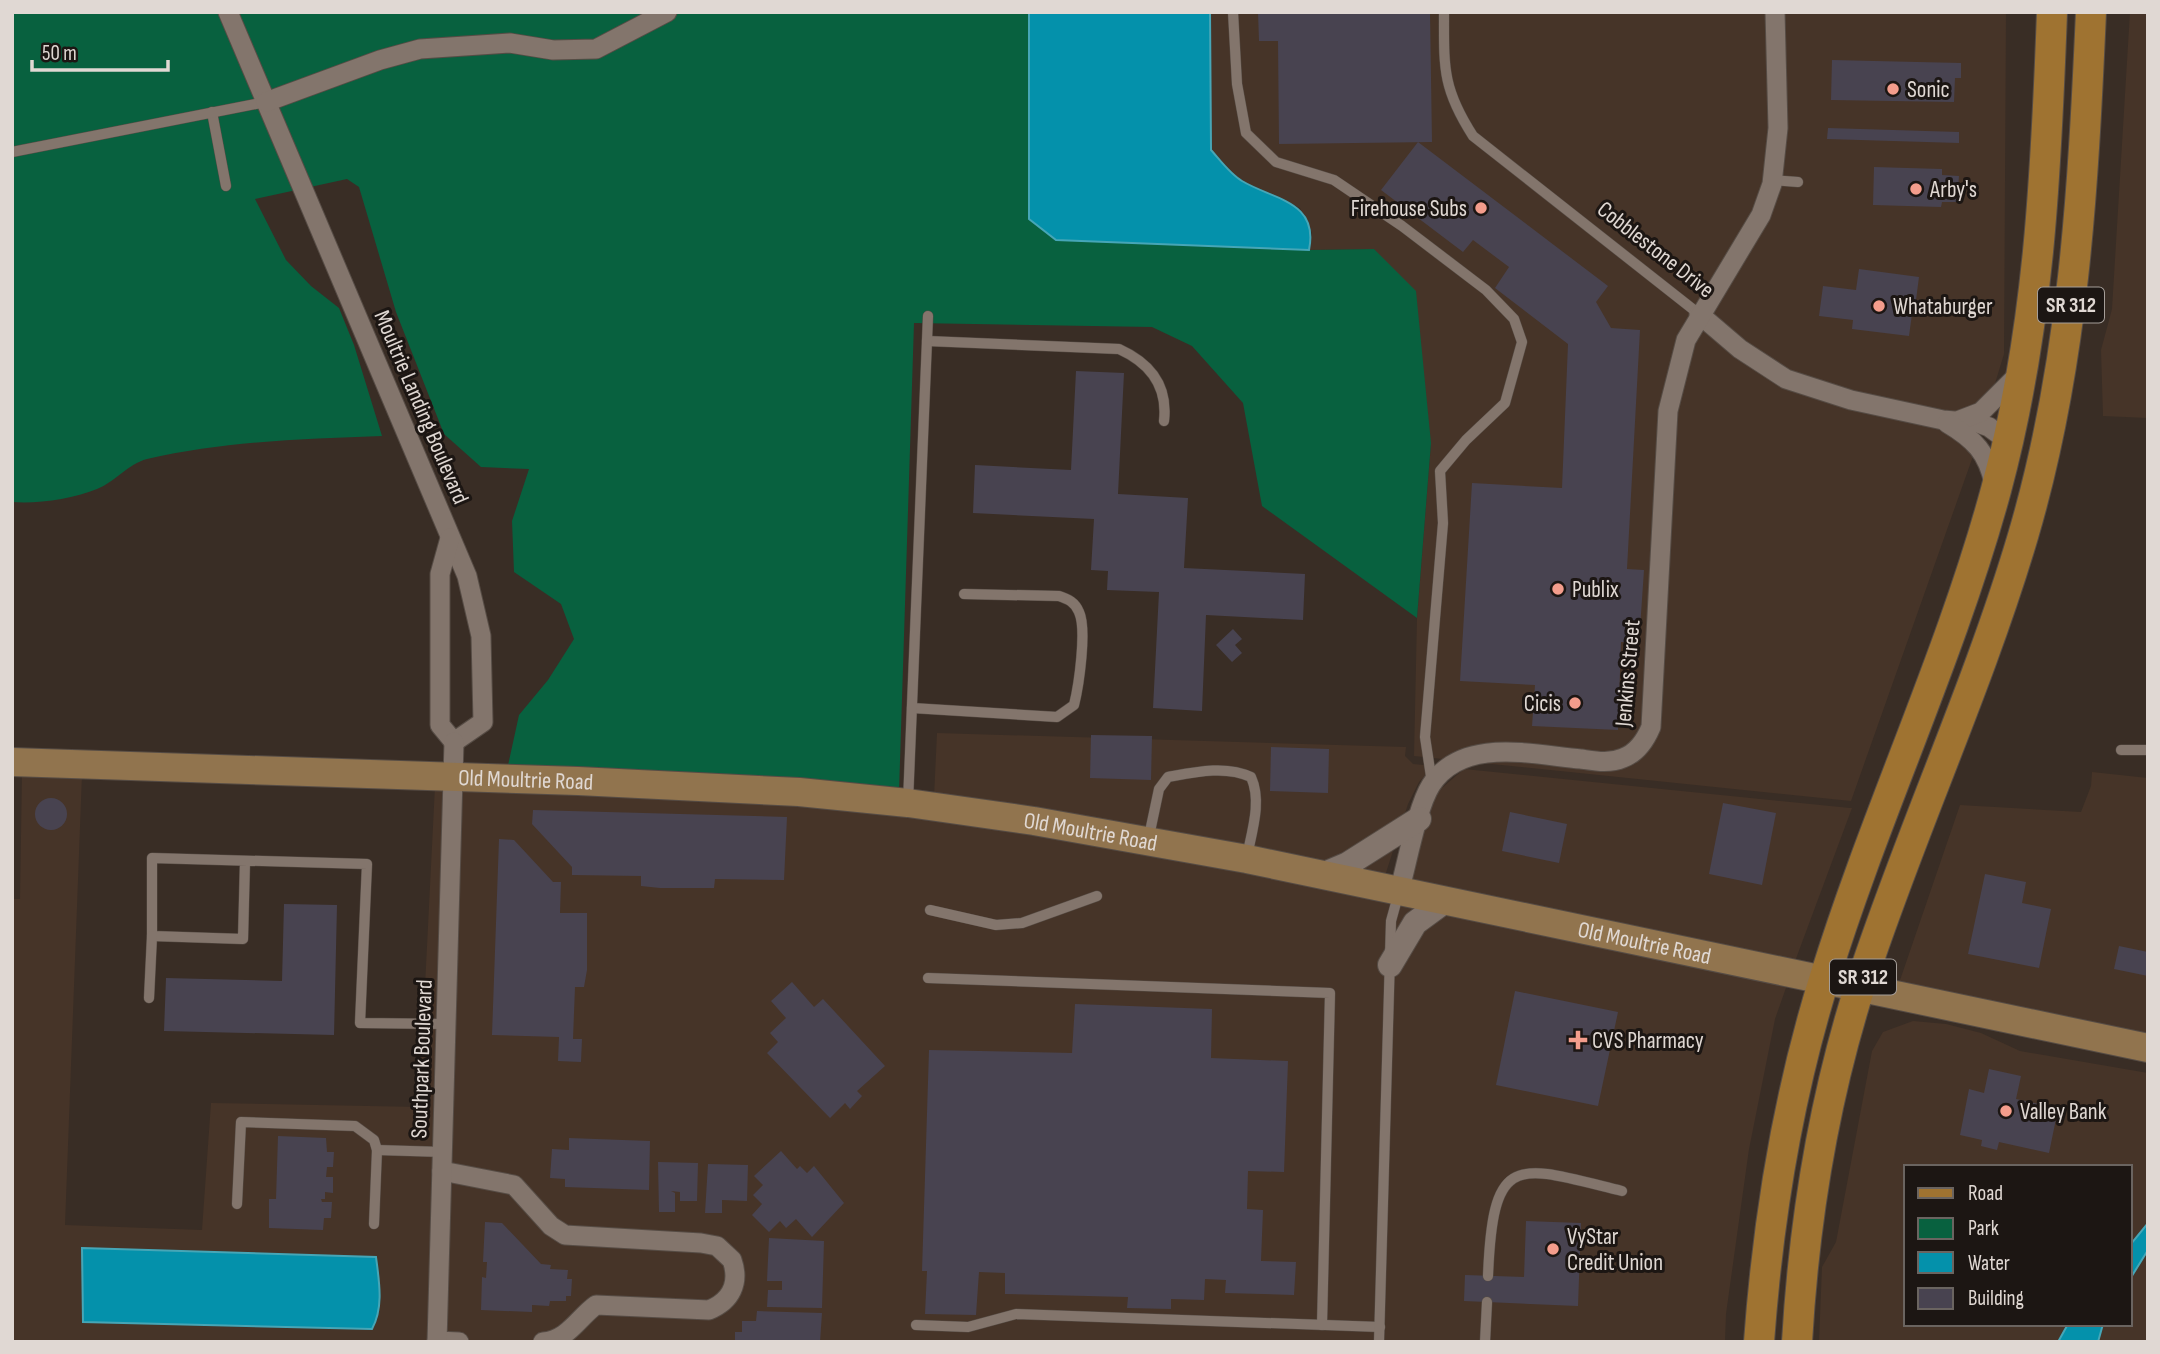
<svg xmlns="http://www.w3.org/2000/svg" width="2160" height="1354" viewBox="0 0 2160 1354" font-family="'Sofia Sans Condensed',sans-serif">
	<rect width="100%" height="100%" fill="#392d25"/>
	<g fill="#463428" fill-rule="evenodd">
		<polygon points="1210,12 2006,12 2004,354 1972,459 1851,801 1414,756 1417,618 1431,443 1374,249 1309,250 1312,233 1300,208 1240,180 1211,150"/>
		<polygon points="2130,12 2148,12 2148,418 2103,416 2101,350 2112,309"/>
		<polygon points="937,733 1406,747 1405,756 1413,764 1434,766 1419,782 1408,804 1384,879 934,797"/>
		<polygon points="1464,769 1850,808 1852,808 1794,964 1404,884 1436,793"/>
		<path d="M22,772L82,774L65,1225L202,1230L211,1103L419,1107L435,786L898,811L1393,900L1788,982L1775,1019L1749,1149L1726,1314L1725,1342H12V899H20ZM82,1248L378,1318L372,1329L83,1322Z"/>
		<polygon points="2092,772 2148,778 2148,1038 1898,986 1960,805 2081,812 2091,786"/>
		<path d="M1913,1021L1946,1024L1981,1033L2020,1051L2148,1073V1342H1819L1822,1267L1836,1242L1872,1051L1883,1032ZM1906,1167H2130V1324H1906Z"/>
	</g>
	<path fill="#08613f" d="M12,12H1029V219L1056,240L1309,250L1374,249L1416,291L1431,443L1417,618L1262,506L1243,403L1192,346L1152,327L914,323L899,792L507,770L519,715L548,680L574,639L561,604L514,572L512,521L529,469L481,467L444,434L396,312L359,187L347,179L255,199L286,260L311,286L339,308L354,345L382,436C303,439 225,441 147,459C128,464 115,482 97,489C72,499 38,504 12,502Z"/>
	<g fill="#0491ab" stroke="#46a6b7" stroke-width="2">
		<path d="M1029,12H1210L1211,150C1220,160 1230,174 1242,181C1274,200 1319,201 1309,250L1056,240L1029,219Z"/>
		<polygon points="2148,1223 2148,1250 2130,1279 2130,1245"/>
		<path d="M82,1248L376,1257C379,1281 384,1307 372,1329L83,1322Z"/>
		<polygon points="2068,1324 2103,1324 2098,1342 2058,1342"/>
	</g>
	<g fill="#484350">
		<polygon points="1258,12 1430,12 1432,142 1279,144 1278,41 1259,41"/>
		<polygon points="1832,60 1961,63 1961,78 1955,78 1954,102 1831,100"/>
		<polygon points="1828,128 1959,132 1959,143 1827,139"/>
		<polygon points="1418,142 1608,286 1596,302 1611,328 1640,330 1627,569 1644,570 1639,643 1621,642 1618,730 1532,726 1535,685 1460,681 1472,483 1562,488 1568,344 1495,288 1509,267 1473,240 1463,252 1381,190"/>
		<polygon points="1874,167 1942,169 1942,175 1959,176 1957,202 1942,202 1941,207 1873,205"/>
		<polygon points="1859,269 1919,277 1916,300 1923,301 1921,315 1912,314 1909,336 1852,329 1853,320 1819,316 1823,286 1856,290"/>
		<polygon points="1076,371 1124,373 1118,494 1188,498 1184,568 1305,574 1303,620 1206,615 1202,711 1153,708 1159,592 1107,590 1108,571 1091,570 1094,519 973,513 975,465 1071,470"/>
		<polygon points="1233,629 1242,639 1235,645 1242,653 1232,662 1216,645"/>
		<polygon points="1091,735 1152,736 1151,780 1090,778"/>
		<polygon points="1271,747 1329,749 1328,793 1270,791"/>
		<circle cx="51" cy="814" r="16"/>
		<polygon points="1723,803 1776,813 1762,885 1709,874"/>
		<polygon points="533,810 787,817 784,880 715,879 714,888 660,888 641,886 641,876 572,875 572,867 532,824"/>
		<polygon points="1510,812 1567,824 1559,863 1502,851"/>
		<polygon points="499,839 514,840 553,882 561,882 560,913 587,913 587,970 584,987 575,987 573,1039 582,1039 581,1062 558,1061 559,1037 492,1035"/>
		<polygon points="1985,874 2026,882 2022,903 2051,909 2039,968 1968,954"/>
		<polygon points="284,904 337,905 334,1035 164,1031 166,978 282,981"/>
		<polygon points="2119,946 2148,952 2148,976 2114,969"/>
		<polygon points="792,982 814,1007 823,999 885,1066 857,1091 862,1096 850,1109 845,1103 830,1118 767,1053 778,1042 770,1033 786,1018 771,1001"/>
		<polygon points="1515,991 1618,1012 1598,1106 1496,1085"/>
		<polygon points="1075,1004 1212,1009 1211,1058 1288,1061 1284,1172 1248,1171 1247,1209 1263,1210 1261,1261 1296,1262 1294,1295 1225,1293 1226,1280 1205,1279 1204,1300 1171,1299 1171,1309 1127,1308 1128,1297 1005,1294 1005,1273 979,1272 976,1315 925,1314 927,1271 922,1271 929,1050 1072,1053"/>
		<polygon points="1989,1069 2021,1076 2016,1099 2049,1106 2046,1117 2056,1119 2049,1153 1999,1142 1997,1150 1981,1146 1982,1140 1960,1135 1969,1089 1984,1093"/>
		<polygon points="278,1136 326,1138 327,1152 334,1152 333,1167 327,1167 326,1177 333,1177 333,1193 325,1192 325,1199 321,1199 322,1202 332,1202 331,1218 324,1218 323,1230 269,1228 269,1199 276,1199"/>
		<polygon points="569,1138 650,1141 649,1190 565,1187 565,1179 550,1178 552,1149 569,1150"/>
		<polygon points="781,1151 797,1169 800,1166 807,1173 814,1166 844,1203 812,1237 796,1219 786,1228 780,1221 769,1232 752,1215 762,1204 753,1195 763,1185 754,1176"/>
		<polygon points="658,1162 698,1163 697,1201 680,1201 680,1192 671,1191 675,1193 675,1212 659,1212"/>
		<polygon points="708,1164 748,1165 747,1201 722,1200 722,1213 705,1213"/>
		<polygon points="1526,1221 1581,1223 1578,1306 1464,1301 1465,1275 1524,1277"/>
		<polygon points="485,1222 502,1223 541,1264 551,1265 550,1269 568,1270 567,1279 572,1279 571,1296 566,1296 566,1301 550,1301 549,1306 532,1305 532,1312 481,1310 482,1277 486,1278 487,1262 483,1262"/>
		<polygon points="769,1238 824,1241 822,1308 767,1307 768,1290 782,1290 782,1281 767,1281"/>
		<polygon points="757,1311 822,1313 820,1342 735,1342 735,1332 742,1332 742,1321 756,1321"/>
	</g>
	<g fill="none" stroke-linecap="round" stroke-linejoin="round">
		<g stroke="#564c45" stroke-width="11">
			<g id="service">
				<polyline points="1233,12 1237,84 1246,133 1276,162 1334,180 1402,226 1486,290 1514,319 1522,342 1505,403 1466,440 1440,471 1443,523 1425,737 1432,783"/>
				<path d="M1444,12C1444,67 1442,88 1473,136L1699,314"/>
				<polyline points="212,112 226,186"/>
				<polyline points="12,152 266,102"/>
				<polyline points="1773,180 1798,182"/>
				<path d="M927,341L1119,349C1150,363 1168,386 1164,421"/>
				<path d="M912,708L1057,717L1074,705C1079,685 1087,629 1079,612C1075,602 1068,599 1059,596L964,594"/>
				<polyline points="2121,750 2148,750"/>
				<polyline points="908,802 928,316"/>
				<path d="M1148,841L1159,789L1168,777C1195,772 1226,765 1251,777C1262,801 1252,831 1247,856"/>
				<polyline points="245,861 243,939 152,936 152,858 367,864 360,1023 447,1024"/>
				<polyline points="930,910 996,925 1022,923 1097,896"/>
				<polyline points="928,978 1330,993 1322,1325"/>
				<polyline points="149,998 152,936"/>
				<polyline points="377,1150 443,1152"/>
				<polyline points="237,1204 241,1122 355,1126 374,1140 377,1150 374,1224"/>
				<path d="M1488,1276C1493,1150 1516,1165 1622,1191"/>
				<polyline points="916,1325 968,1327 1016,1314 1380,1327"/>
				<polyline points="1379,1342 1391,921 1399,892"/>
				<polyline points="1485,1342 1487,1302"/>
			</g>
		</g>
		<g stroke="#564c45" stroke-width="21">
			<g id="minor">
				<polyline points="228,12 467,576 481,636 483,722 454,742"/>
				<polyline points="266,102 380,60 420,49 510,43 553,50 596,49 667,12"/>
				<polyline points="1699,314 1740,349 1786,379 1851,400 1943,420 1978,423 1989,427 2008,441"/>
				<polyline points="1960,420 1981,412 2020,373"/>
				<path d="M1947,423C1974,439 1988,453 1994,484"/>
				<polyline points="450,538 440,574 440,725 454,742"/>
				<path d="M1399,892C1407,864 1417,807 1431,785C1463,736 1533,755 1581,759C1595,761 1609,764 1623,758C1637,753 1645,741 1651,727L1668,411L1686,340L1761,215L1772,184L1778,128L1775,12"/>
				<path d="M442,1171L514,1185L551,1226L565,1235L701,1243L717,1246L732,1260C740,1283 731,1301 709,1310L596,1305C578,1318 568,1340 543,1342"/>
				<polyline points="437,1341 459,1342"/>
				<polyline points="437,1342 454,742"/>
			</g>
		</g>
		<g stroke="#564c45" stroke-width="26">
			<g id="tertiary">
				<polyline points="1322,875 1348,864 1419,819"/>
				<polyline points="1390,965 1415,923 1445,901"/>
			</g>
		</g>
		<g stroke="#564c45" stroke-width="30">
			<g id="secondary">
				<path id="s1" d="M12,762L578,781L799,792L908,803L1034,821L1247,859L2148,1048"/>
			</g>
		</g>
		<g stroke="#564c45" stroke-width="32">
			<g id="primary">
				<path d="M1759,1342C1768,1218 1788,1095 1825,977C1876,812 1951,656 1996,490C2039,331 2046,176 2052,12"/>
				<path d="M1797,1342C1804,1221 1824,1098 1861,983C1910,833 1978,688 2023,536C2074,363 2083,191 2091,12"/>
			</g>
		</g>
		<use href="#service" stroke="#83756c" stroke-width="10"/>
		<use href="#minor" stroke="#83756c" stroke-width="19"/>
		<use href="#tertiary" stroke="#83756c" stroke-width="24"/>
		<use href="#secondary" stroke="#91744e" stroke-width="28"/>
		<use href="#primary" stroke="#9f7331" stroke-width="30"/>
	</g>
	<g fill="#f49d8c" stroke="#1c1613" stroke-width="2.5">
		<circle cx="1893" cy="89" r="7"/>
		<circle cx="1916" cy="189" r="7"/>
		<circle cx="1481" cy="208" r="7"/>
		<circle cx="1879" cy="306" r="7"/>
		<circle cx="1558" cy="589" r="7"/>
		<circle cx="1575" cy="703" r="7"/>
		<path d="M1574.5 1029.5h7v7h7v7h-7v7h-7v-7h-7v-7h7z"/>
		<circle cx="2006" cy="1111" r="7"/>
		<circle cx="1553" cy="1249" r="7"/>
	</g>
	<g text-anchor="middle" stroke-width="6" stroke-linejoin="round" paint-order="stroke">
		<g fill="#1c1613" stroke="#a59e99" stroke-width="2">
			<rect x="2038" y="287.5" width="66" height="35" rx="5"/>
			<rect x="1830" y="959.5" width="66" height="35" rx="5"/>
		</g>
		<g font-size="21" font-weight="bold" fill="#e0d8d3">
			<text x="2071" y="312">SR 312</text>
			<text x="1863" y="984">SR 312</text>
		</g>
		<g font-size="23" fill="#e0d8d3" stroke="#1c1613" text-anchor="start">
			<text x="1907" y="97">Sonic</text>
			<text x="1930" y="197">Arby's</text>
			<text x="1467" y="216" text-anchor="end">Firehouse Subs</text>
			<text x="1893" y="314">Whataburger</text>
			<text x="1572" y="597">Publix</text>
			<text x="1561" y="711" text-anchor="end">Cicis</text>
			<text x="1592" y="1048">CVS Pharmacy</text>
			<text x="2020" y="1119">Valley Bank</text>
			<text x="1567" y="1244">VyStar<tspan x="1567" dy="26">Credit Union</tspan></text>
		</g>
		<g font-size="23" fill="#e0d8d3" stroke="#1c1613">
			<text transform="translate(1656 249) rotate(38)" y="8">Cobblestone Drive</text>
			<text transform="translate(422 407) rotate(67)" y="8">Moultrie Landing Boulevard</text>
			<text transform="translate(1627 673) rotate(-85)" y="8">Jenkins Street</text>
			<text dy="8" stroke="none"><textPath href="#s1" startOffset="514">Old Moultrie Road</textPath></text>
			<text dy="8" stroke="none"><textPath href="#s1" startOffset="1082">Old Moultrie Road</textPath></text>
			<text dy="8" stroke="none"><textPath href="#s1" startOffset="1647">Old Moultrie Road</textPath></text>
			<text transform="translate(421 1059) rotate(-88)" y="8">Southpark Boulevard</text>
		</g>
	</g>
	<rect width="2160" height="1354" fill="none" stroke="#e0d8d3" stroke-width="28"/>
	<rect x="1904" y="1165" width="228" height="161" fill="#1c1613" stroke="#6a6460" stroke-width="2"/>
	<rect x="1918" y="1188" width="35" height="10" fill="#9f7331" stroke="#6a6460" stroke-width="2"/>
	<text x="1968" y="1200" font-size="21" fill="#e0d8d3">Road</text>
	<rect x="1918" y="1218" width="35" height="21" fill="#08613f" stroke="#6a6460" stroke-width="2"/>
	<text x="1968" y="1235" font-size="21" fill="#e0d8d3">Park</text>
	<rect x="1918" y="1252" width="35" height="21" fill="#0491ab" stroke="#6a6460" stroke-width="2"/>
	<text x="1968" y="1270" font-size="21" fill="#e0d8d3">Water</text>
	<rect x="1918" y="1288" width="35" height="21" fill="#484350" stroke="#6a6460" stroke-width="2"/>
	<text x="1968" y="1305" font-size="21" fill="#e0d8d3">Building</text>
	<path d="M32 60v10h136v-10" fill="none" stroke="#e0d8d3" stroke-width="3.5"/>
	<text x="42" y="60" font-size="21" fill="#e0d8d3" stroke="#1c1613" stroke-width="5" paint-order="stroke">50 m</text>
</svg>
